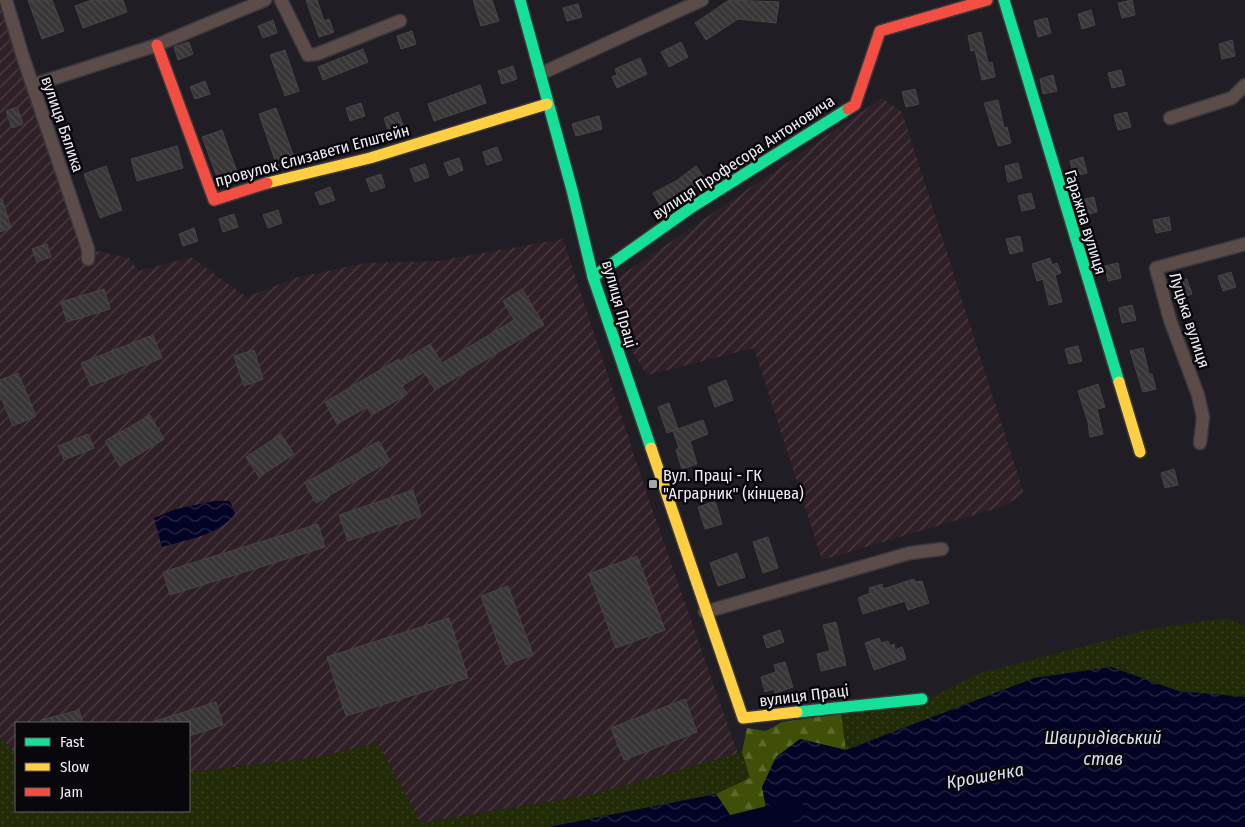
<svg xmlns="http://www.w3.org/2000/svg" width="1245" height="827" viewBox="0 0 1245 827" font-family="'Fira Sans Condensed',sans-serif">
	<defs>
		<pattern id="industrial-furrows" width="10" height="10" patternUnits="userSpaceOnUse" patternTransform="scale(1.25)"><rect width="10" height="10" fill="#2f1f26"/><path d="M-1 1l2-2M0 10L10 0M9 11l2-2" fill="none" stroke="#4d4046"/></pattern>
		<pattern id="grass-dots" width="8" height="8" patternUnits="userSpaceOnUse" patternTransform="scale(1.25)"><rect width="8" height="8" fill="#222b08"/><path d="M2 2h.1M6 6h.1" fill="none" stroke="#384020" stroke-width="1.8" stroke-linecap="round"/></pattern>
		<pattern id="forest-firs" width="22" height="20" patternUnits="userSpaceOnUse" patternTransform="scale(1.25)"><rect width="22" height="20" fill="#404f08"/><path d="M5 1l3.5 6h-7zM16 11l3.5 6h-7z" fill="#5c692d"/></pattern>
		<pattern id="water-waves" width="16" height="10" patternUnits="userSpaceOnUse" patternTransform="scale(1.25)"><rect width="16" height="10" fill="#030325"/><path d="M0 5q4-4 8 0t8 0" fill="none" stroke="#282845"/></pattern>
		<pattern id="building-back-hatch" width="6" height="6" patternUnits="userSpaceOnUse" patternTransform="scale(1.25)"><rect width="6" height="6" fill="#393638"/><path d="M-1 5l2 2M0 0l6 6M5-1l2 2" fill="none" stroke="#4c4a4c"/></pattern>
	</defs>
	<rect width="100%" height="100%" fill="#201e24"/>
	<g fill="url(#industrial-furrows)">
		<polygon points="0,0 88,249 129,258 139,271 191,257 246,297 295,278 366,263 438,261 563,239 647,494 738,754 595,794 420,823 313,758 189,772 189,723 16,723 16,754 0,737"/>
		<polygon points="882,98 902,112 1024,494 1001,507 822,560 754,348 647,375 630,348 613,281"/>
	</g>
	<g fill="url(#grass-dots)">
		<polygon points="1226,618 1245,625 1245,697 1178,691 1111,667 1034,678 846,750 841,715 923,702 977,674 1150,629"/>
		<polygon points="0,737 16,754 16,811 189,811 189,772 313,758 378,743 421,823 595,794 742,752 750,778 716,794 549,827 0,827"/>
	</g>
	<polygon fill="url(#forest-firs)" points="841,714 846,750 800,739 762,787 770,827 738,827 716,794 750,778 742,752 747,728 766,731 782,722"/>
	<g fill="url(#water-waves)">
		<path d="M214,501H230L235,514C219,535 186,540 162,547L154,518L176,509Z"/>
		<polygon points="1111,667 1178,691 1245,697 1245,827 770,827 762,787 776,757 800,739 846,750 1034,678"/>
		<polygon points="716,794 738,827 549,827"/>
	</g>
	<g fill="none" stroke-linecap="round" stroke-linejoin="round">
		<polyline stroke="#030325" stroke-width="21" points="726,827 794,810"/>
	</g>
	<g fill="url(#building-back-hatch)" stroke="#484447">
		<polygon points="28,0 52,0 64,31 42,39"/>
		<polygon points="92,0 123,0 127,12 83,28 75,6"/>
		<polygon points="306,0 317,0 324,21 329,19 334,32 319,37"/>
		<polygon points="473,0 492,0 499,21 481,26"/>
		<polygon points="729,0 779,2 776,23 738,19 706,40 695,23"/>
		<polygon points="1132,0 1135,15 1122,18 1118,3"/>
		<polygon points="578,4 582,17 567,21 563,8"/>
		<polygon points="1091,10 1095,25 1082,29 1078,14"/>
		<polygon points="1047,18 1051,33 1038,37 1034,21"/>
		<polygon points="273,20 277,33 263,38 258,26"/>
		<polygon points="412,31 416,44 401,49 397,36"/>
		<polygon points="981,32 988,63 992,62 995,77 982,80 975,50 971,51 968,36"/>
		<polygon points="1232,40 1235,56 1222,59 1219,44"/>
		<polygon points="189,42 193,54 178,60 174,47"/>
		<polygon points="681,42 688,57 669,67 661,52"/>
		<polygon points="363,49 368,62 323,80 318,67"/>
		<polygon points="285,50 299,91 285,96 270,55"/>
		<polygon points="640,58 647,74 617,88 612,77 617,75 615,69"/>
		<polygon points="513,66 517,79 502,84 498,71"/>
		<polygon points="1121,70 1125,85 1112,88 1108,73"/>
		<polygon points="1053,75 1057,91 1043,94 1040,79"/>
		<polygon points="205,81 210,94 195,99 190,87"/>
		<polygon points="480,85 486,103 434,121 428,104"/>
		<polygon points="915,89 919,104 906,107 902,92"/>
		<polygon points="998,100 1004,128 1007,127 1011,143 998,146 984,103"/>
		<polygon points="361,103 365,116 350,121 346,108"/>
		<polygon points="17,107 23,124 12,128 6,111"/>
		<polygon points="276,108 295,160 277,166 259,114"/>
		<polygon points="398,112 403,125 388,130 384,118"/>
		<polygon points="1127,112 1131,127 1118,130 1114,115"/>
		<polygon points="599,116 602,129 576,136 572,124"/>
		<polygon points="222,130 238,175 219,182 202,137"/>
		<polygon points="177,146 183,168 137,181 131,159"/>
		<polygon points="497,147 502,160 487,165 483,152"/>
		<polygon points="1083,157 1087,173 1074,176 1070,161"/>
		<polygon points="459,158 463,170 449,176 444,163"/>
		<polygon points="1018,163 1022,178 1008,182 1005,166"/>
		<polygon points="425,164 429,177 415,182 410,169"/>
		<polygon points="106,166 122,210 100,218 84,174"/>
		<polygon points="696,166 706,180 662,209 653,193 676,181"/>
		<polygon points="381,174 385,187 371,192 366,179"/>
		<polygon points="330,187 335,200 320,205 315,193"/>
		<polygon points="1031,193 1035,208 1022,211 1018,196"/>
		<polygon points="1094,197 1097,212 1084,215 1081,200"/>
		<polygon points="0,199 2,199 11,228 0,232"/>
		<polygon points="278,210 282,223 268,228 263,215"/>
		<polygon points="234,214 238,227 223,232 219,219"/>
		<polygon points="1169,217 1171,230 1156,233 1153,220"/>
		<polygon points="194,228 198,241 183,246 179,234"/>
		<polygon points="1020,236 1023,251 1010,254 1006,239"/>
		<polygon points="47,244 51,257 37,262 32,249"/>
		<polygon points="1050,258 1052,265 1057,263 1061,273 1055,275 1062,302 1049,305 1043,279 1037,281 1032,264"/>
		<polygon points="1118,263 1121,278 1108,281 1105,266"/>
		<polygon points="1231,272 1236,287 1223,291 1218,276"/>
		<polygon points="1187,279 1192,294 1179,298 1174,283"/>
		<polygon points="104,289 110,309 67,322 61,302"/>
		<polygon points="522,289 544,325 435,390 424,372 402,386 407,394 372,415 367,407 337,424 325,402 399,359 400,362 430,344 442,363 514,320 503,301"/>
		<polygon points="1132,305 1136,320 1122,323 1119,308"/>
		<polygon points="153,335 162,358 91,386 81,363"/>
		<polygon points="1078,346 1082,361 1069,364 1065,349"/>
		<polygon points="1143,348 1149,374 1152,374 1156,389 1143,392 1130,351"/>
		<polygon points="254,350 263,379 244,386 234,356"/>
		<polygon points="18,373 36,416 13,426 0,395 0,380"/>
		<polygon points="726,380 733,400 715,407 708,387"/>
		<polygon points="1098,384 1105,407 1097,409 1103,434 1090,437 1088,422 1078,391"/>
		<polygon points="669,403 678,429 667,433 658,407"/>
		<polygon points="150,415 164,439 120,466 105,441"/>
		<polygon points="703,420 708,434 690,441 697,464 682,469 676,450 679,448 673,431"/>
		<polygon points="88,434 94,448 64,460 58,446"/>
		<polygon points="281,434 294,454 259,477 246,457"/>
		<polygon points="379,441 390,461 316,503 305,483"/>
		<polygon points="1174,469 1178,485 1165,488 1161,473"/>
		<polygon points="413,490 421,516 348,541 339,515"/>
		<polygon points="715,501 722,524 705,529 698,507"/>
		<polygon points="318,524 325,547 170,595 163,572"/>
		<polygon points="768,537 778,568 763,573 753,542"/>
		<polygon points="737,553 745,577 718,586 710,563"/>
		<polygon points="637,556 665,630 616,648 589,574"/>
		<polygon points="914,579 915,582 922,581 929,603 908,610 905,601 863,614 858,598 870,593 869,588 882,584 883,589"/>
		<polygon points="508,586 533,655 506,665 481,596"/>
		<polygon points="449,618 468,678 346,716 327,657"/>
		<polygon points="836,622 846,665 821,671 817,654 830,651 823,625"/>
		<polygon points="780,630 784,642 767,648 763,636"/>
		<polygon points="879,638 881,643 888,641 890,646 894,644 895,650 902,647 906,659 874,670 865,643"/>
		<polygon points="785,662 793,687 775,693 774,689 765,692 761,677 776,672 774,665"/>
		<polygon points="685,699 697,732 624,760 611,728"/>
		<polygon points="216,702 223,725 189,736 189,723 156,723 155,721"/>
		<polygon points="79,710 83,723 41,723 41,720"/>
	</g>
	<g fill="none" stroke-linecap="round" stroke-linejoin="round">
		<g stroke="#39383c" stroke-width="15">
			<g id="street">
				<polyline points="6,0 22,54 88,249 88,259"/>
				<polyline points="281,0 308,55 317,54 400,21"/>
				<polyline points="540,74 702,0"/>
				<polyline points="33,85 157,45 265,0"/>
				<polyline points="1170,118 1232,98 1245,85"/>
				<polyline points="1200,443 1203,417 1198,395 1170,320 1156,268 1245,244"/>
				<polyline points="705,612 910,553 942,549"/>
			</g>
		</g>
		<g stroke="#39383c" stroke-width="14">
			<g id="fast">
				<polyline points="520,0 572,190 593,277 651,448"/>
				<polyline points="1004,0 1119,382"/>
				<polyline points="593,277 692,207 848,109"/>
				<polyline points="797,712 922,699"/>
			</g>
		</g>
		<g stroke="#39383c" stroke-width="14">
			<g id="slow">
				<polyline points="267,183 370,158 547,104"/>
				<polyline points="1119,382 1140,452"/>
				<polyline points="651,448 743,718 797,712"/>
			</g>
		</g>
		<g stroke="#39383c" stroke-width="14">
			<g id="jam">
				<polyline points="157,45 214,200 267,183"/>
				<polyline points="848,109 855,105 880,31 987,0"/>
			</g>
		</g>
		<use href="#street" stroke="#5b4b49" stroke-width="12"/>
		<use href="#fast" stroke="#16e098" stroke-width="11"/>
		<use href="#slow" stroke="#ffcf43" stroke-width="11"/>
		<use href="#jam" stroke="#f24e42" stroke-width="11"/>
	</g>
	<rect fill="#a7a5ac" stroke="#09070c" stroke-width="2" x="648" y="479" width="10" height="10" rx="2.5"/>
	<g text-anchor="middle" stroke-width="5" stroke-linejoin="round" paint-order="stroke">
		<g font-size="16" fill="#f0eef5" stroke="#09070c">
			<text transform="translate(63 124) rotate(71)" y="6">вулиця Бялика</text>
			<text transform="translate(312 155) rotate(-15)" y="6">провулок Єлизавети Епштейн</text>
			<text transform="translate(743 157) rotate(-33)" y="6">вулиця Професора Антоновича</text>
			<text transform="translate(1086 222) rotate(73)" y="6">Гаражна вулиця</text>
			<text transform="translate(620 304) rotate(74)" y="6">вулиця Праці</text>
			<text transform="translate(1190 320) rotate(72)" y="6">Луцька вулиця</text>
			<text transform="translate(804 695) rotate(-7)" y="6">вулиця Праці</text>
		</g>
		<g font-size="16" fill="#f0eef5" stroke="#09070c" text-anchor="start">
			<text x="663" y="481">Вул. Праці - ГК<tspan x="663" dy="18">"Аграрник" (кінцева)</tspan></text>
		</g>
		<g font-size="18" font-style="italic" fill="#d7e1f3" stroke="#09070c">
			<text x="1103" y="744">Швиридівський<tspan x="1103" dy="21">став</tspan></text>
			<text transform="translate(985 776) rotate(-10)" y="6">Крошенка</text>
		</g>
	</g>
	<rect x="15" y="722" width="175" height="90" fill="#09070c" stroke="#656369"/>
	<rect x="25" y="738" width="25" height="8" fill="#16e098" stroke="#656369"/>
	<text x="60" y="747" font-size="15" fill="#f0eef5">Fast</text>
	<rect x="25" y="763" width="25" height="8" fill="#ffcf43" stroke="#656369"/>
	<text x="60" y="772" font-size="15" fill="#f0eef5">Slow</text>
	<rect x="25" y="788" width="25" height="8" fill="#f24e42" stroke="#656369"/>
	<text x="60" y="797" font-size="15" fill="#f0eef5">Jam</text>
</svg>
